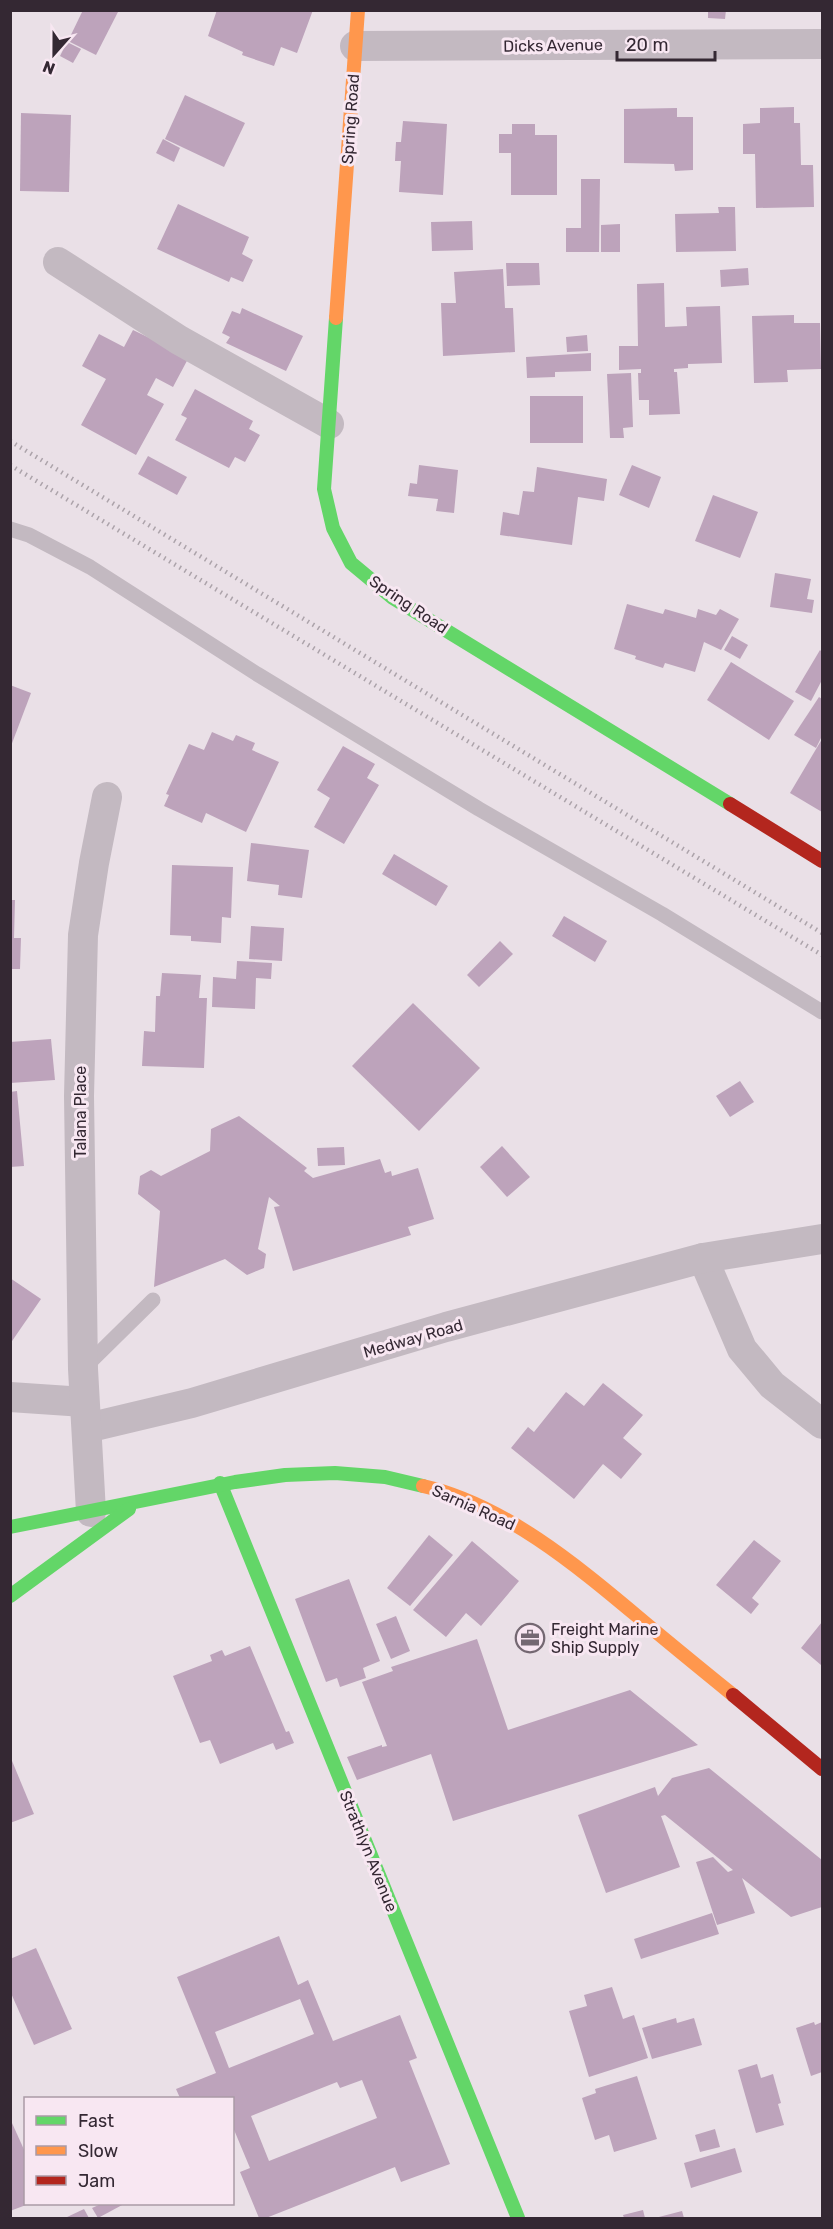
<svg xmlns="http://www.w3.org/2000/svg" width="833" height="2229" viewBox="0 0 833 2229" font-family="Rubik,sans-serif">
	<rect width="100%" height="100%" fill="#eae0e7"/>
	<g fill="#bda3bb" fill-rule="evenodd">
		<polygon points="83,10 119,10 96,55 68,41"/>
		<polygon points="217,10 313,10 297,53 281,47 274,66 242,55 243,52 208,36"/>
		<polygon points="708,10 726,10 725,19 708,18"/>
		<polygon points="67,42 81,49 73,63 60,56"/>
		<polygon points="185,95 245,123 224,167 165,139"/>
		<polygon points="794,107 794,123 800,123 801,165 813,165 814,207 756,208 755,154 743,154 743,124 760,123 760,108"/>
		<polygon points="677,108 677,117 693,117 693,170 675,171 674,164 624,163 624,109"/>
		<polygon points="21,113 71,115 69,192 20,191"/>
		<polygon points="403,121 447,124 443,195 399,192 401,161 395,161 396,142 401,142"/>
		<polygon points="512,124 535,124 535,135 557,135 557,195 511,195 511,153 499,153 499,134 512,134"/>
		<polygon points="163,139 180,148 174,162 156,153"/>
		<polygon points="581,179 600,179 599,252 566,252 566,228 581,228"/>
		<polygon points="178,204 249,237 242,254 253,260 243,282 231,277 229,282 157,249"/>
		<polygon points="718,207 735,207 736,251 676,252 675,214 719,213"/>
		<polygon points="472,221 473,250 432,251 431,222"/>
		<polygon points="620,224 620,252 601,252 601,225"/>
		<polygon points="506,263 539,263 540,285 507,286"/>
		<polygon points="748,268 749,285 721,287 720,270"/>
		<polygon points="503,269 505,308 513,308 515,352 443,356 441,303 456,303 454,272"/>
		<polygon points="664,283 665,327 687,326 686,307 720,306 722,363 688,364 688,368 674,369 674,372 677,372 680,414 649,415 649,400 639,400 638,373 641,373 641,369 619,370 619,346 638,346 637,284"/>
		<polygon points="242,308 303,336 286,371 226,343 230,337 222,333 232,311 240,314"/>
		<polygon points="794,315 794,323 820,323 821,369 787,370 788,382 754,383 752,316"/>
		<polygon points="133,330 189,357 173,387 156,378 147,395 164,404 136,455 81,425 106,379 82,366 99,334 124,347"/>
		<polygon points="587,335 588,351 567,352 566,337"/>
		<polygon points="591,353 591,371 555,372 555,377 527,378 526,357"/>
		<polygon points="631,373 633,427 623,428 624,438 610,438 607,374"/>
		<polygon points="195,389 253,421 249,429 260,435 245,462 235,457 229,468 175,440 187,418 181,415"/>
		<rect x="530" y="396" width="53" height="47"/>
		<polygon points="148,456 187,477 177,495 138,474"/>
		<polygon points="419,465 458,470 454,513 436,511 438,499 408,496 410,483 417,484"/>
		<polygon points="632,465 661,477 649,508 619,495"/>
		<polygon points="537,467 607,479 604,501 578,497 572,545 500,535 503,512 519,515 523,491 534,492"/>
		<polygon points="713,495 758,512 740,558 695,541"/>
		<polygon points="775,573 811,579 807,599 814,600 812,613 770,607"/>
		<polygon points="627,604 663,614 665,609 696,618 698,609 716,615 720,609 739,619 721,650 704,642 695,672 665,663 663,668 635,659 636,656 614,649"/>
		<polygon points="732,636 748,645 740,659 724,650"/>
		<polygon points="820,650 822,652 822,680 811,701 795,692"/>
		<polygon points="731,662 794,701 769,740 707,700"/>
		<polygon points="10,685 31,693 11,746 10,746"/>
		<polygon points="819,697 822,699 822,736 816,748 794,735"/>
		<polygon points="212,732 233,741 236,735 255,743 252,750 279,762 246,832 206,813 202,823 164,806 169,795 166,794 189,744 204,750"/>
		<polygon points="822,739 822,812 790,793"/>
		<polygon points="343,746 375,764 367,778 379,785 344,844 314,827 330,798 317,790"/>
		<polygon points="251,843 309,850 302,898 278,895 279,885 247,881"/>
		<polygon points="394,854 448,886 436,906 382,874"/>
		<polygon points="172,865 233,867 231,918 222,917 221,943 191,941 191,936 170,935"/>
		<polygon points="10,900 15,900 14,938 21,938 20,969 10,969"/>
		<polygon points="564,916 607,941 595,962 552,936"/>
		<polygon points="251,926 284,928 282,961 249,959"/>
		<polygon points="500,941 513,954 479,987 467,975"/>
		<polygon points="237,961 272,963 271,979 256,978 255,1009 212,1007 213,977 236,979"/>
		<polygon points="162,973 201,975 199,998 207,998 204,1068 142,1066 144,1031 155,1032 156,996 160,996"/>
		<polygon points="413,1003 480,1068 419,1131 352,1066"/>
		<polygon points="51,1039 55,1080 10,1083 10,1042"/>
		<polygon points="740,1081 754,1102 730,1117 716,1096"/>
		<polygon points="17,1091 24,1166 10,1167 10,1092"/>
		<polygon points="239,1116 307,1168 304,1171 313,1178 380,1159 385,1173 391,1171 392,1176 418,1168 434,1219 408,1227 411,1235 293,1271 274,1207 280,1206 269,1197 258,1249 266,1254 264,1268 247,1275 225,1259 154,1287 160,1211 138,1194 140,1176 151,1170 161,1176 210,1151 211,1129"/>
		<polygon points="502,1146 530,1177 507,1197 480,1167"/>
		<polygon points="344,1147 345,1165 318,1166 317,1148"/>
		<polygon points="10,1278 41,1299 10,1344"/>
		<polygon points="603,1383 643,1415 623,1438 642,1454 621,1479 603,1464 574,1499 511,1448 528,1427 534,1432 566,1392 584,1406"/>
		<polygon points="429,1535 453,1555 410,1606 387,1588"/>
		<polygon points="754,1540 781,1561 752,1598 759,1604 751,1614 716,1585"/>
		<polygon points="472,1541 519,1581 481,1626 466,1613 446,1637 413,1610"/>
		<polygon points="349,1579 380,1661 363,1668 366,1678 340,1687 337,1678 326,1682 295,1599"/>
		<polygon points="396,1616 410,1651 391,1659 376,1624"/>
		<polygon points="822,1622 822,1664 821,1665 801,1648"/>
		<polygon points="477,1639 508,1730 630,1690 698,1745 453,1821 431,1754 357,1780 347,1757 382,1745 382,1747 387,1746 362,1682 393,1671 391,1667"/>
		<polygon points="250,1646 286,1732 289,1731 294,1743 276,1750 273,1743 220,1764 210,1740 200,1743 173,1676 212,1661 210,1655 222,1650 225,1656"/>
		<polygon points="10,1756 34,1814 10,1823"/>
		<polygon points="709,1768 822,1860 822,1907 791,1917 742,1878 755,1913 717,1925 696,1862 713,1857 728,1872 733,1870 665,1815 661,1816 680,1867 606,1893 578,1815 655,1787 658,1796 672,1778"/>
		<polygon points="712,1913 719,1934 641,1959 634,1939"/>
		<path d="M279,1936L298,1985L308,1980L333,2041L400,2015L417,2058L409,2061L450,2164L401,2182L395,2167L266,2218H259L240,2172L250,2168L232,2125V2098H180L176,2089L216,2073L177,1977ZM300,1999L314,2034L229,2068L215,2032ZM362,2080L377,2118L269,2161L251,2116L337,2082L340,2088Z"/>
		<polygon points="36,1948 72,2029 34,2045 10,1991 10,1959"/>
		<polygon points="612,1987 623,2019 634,2015 648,2058 589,2077 569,2011 587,2006 584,1995"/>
		<polygon points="676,2018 677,2023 694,2018 702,2045 652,2059 642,2028"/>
		<polygon points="814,2022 815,2025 822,2022 822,2072 811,2076 796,2028"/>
		<polygon points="757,2064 761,2078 773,2074 781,2103 778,2104 784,2125 756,2133 738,2070"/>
		<polygon points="637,2076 657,2139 614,2152 609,2135 595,2140 582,2098 596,2093 595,2089"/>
		<polygon points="12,2123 26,2154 26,2205 10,2211 10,2124"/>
		<polygon points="715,2129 720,2147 700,2152 695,2135"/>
		<polygon points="735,2148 742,2172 691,2188 684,2163"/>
		<polygon points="101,2204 124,2204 98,2218 92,2208"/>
		<polygon points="84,2209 89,2218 65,2218"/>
		<polygon points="643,2210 645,2218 624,2218 623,2215"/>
		<polygon points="682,2211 684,2218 655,2218"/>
	</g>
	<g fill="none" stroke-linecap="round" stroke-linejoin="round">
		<g stroke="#c3b9c1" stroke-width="15">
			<polyline points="10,529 29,535 90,567 257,674 479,809 662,914 822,1012"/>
			<polyline points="83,1369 153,1300"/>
		</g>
		<g stroke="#c3b9c1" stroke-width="30">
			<polyline points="355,46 822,44"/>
			<polyline points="58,262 179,340 329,424"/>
			<polyline points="703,1258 742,1349 772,1385 822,1424"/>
			<polyline points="10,1397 84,1402"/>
			<polyline points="87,1428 192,1403 446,1327 703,1258 822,1239"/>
			<polyline points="91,1512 83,1369 79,1096 83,935 94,863 107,797"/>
		</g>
		<g stroke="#63d668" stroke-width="14">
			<polyline points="336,318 324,489 333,528 351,563 393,598 730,804"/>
			<polyline points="220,1483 518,2218"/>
			<polyline points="10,1527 235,1482 285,1475 335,1473 385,1477 423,1486"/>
			<polyline points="10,1596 129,1509"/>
		</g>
		<g stroke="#ff974d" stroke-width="14">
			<polyline points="336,318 358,10"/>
			<path d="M423,1486C503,1504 576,1565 637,1616C669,1643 701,1669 733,1695"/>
		</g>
		<g stroke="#b3261e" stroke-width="14">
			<polyline points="730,804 822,861"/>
			<polyline points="733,1695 822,1769"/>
		</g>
		<g stroke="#aca3aa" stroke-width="4.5" stroke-dasharray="1.5 4.5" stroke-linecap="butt">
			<polyline points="10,441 822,933"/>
			<polyline points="10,465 822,955"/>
		</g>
	</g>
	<defs>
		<g id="office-ring" transform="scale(1.5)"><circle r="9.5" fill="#f8e7f2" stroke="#746872" stroke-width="1.5"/><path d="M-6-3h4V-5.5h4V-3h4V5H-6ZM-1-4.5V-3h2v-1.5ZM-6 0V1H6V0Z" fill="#746872"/></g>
	</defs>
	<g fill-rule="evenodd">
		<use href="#office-ring" x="530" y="1638"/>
	</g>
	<g text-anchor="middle" stroke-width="6" stroke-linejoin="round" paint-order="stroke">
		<g font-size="16" fill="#342833" stroke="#f8e7f2">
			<text transform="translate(553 45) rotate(-1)" y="6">Dicks Avenue</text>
			<text transform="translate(350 119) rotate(-86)" y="6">Spring Road</text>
			<text transform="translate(409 604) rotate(34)" y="6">Spring Road</text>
			<text transform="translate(80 1112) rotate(-90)" y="6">Talana Place</text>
			<text transform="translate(413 1338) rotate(-16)" y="6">Medway Road</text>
			<text transform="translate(474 1507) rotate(24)" y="6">Sarnia Road</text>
			<text transform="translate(369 1851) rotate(68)" y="6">Strathlyn Avenue</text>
		</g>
		<g font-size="16" fill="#342833" stroke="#f8e7f2" text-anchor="start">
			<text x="551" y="1635">Freight Marine<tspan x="551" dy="18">Ship Supply</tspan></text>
		</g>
	</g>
	<rect width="833" height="2229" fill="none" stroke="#342833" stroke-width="24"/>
	<rect x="24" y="2097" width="210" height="108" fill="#f8e7f2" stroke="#aa9ba6" stroke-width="1.5"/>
	<rect x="36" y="2116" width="30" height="9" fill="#63d668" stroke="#aa9ba6" stroke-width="1.5"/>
	<text x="78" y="2127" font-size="18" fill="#342833">Fast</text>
	<rect x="36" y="2146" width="30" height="9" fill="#ff974d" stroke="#aa9ba6" stroke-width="1.5"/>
	<text x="78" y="2157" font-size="18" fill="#342833">Slow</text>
	<rect x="36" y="2176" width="30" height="9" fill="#b3261e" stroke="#aa9ba6" stroke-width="1.5"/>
	<text x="78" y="2187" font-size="18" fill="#342833">Jam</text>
	<g transform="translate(54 54) rotate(201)" stroke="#f8e7f2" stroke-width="4.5" paint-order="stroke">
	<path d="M0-4.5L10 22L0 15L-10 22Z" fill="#342833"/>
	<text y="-9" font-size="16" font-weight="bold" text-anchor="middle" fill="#342833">N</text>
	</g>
	<path d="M617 51v9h98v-9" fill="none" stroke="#342833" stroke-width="3"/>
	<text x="626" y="51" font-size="18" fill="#342833" stroke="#f8e7f2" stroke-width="4.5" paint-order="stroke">20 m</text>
</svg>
